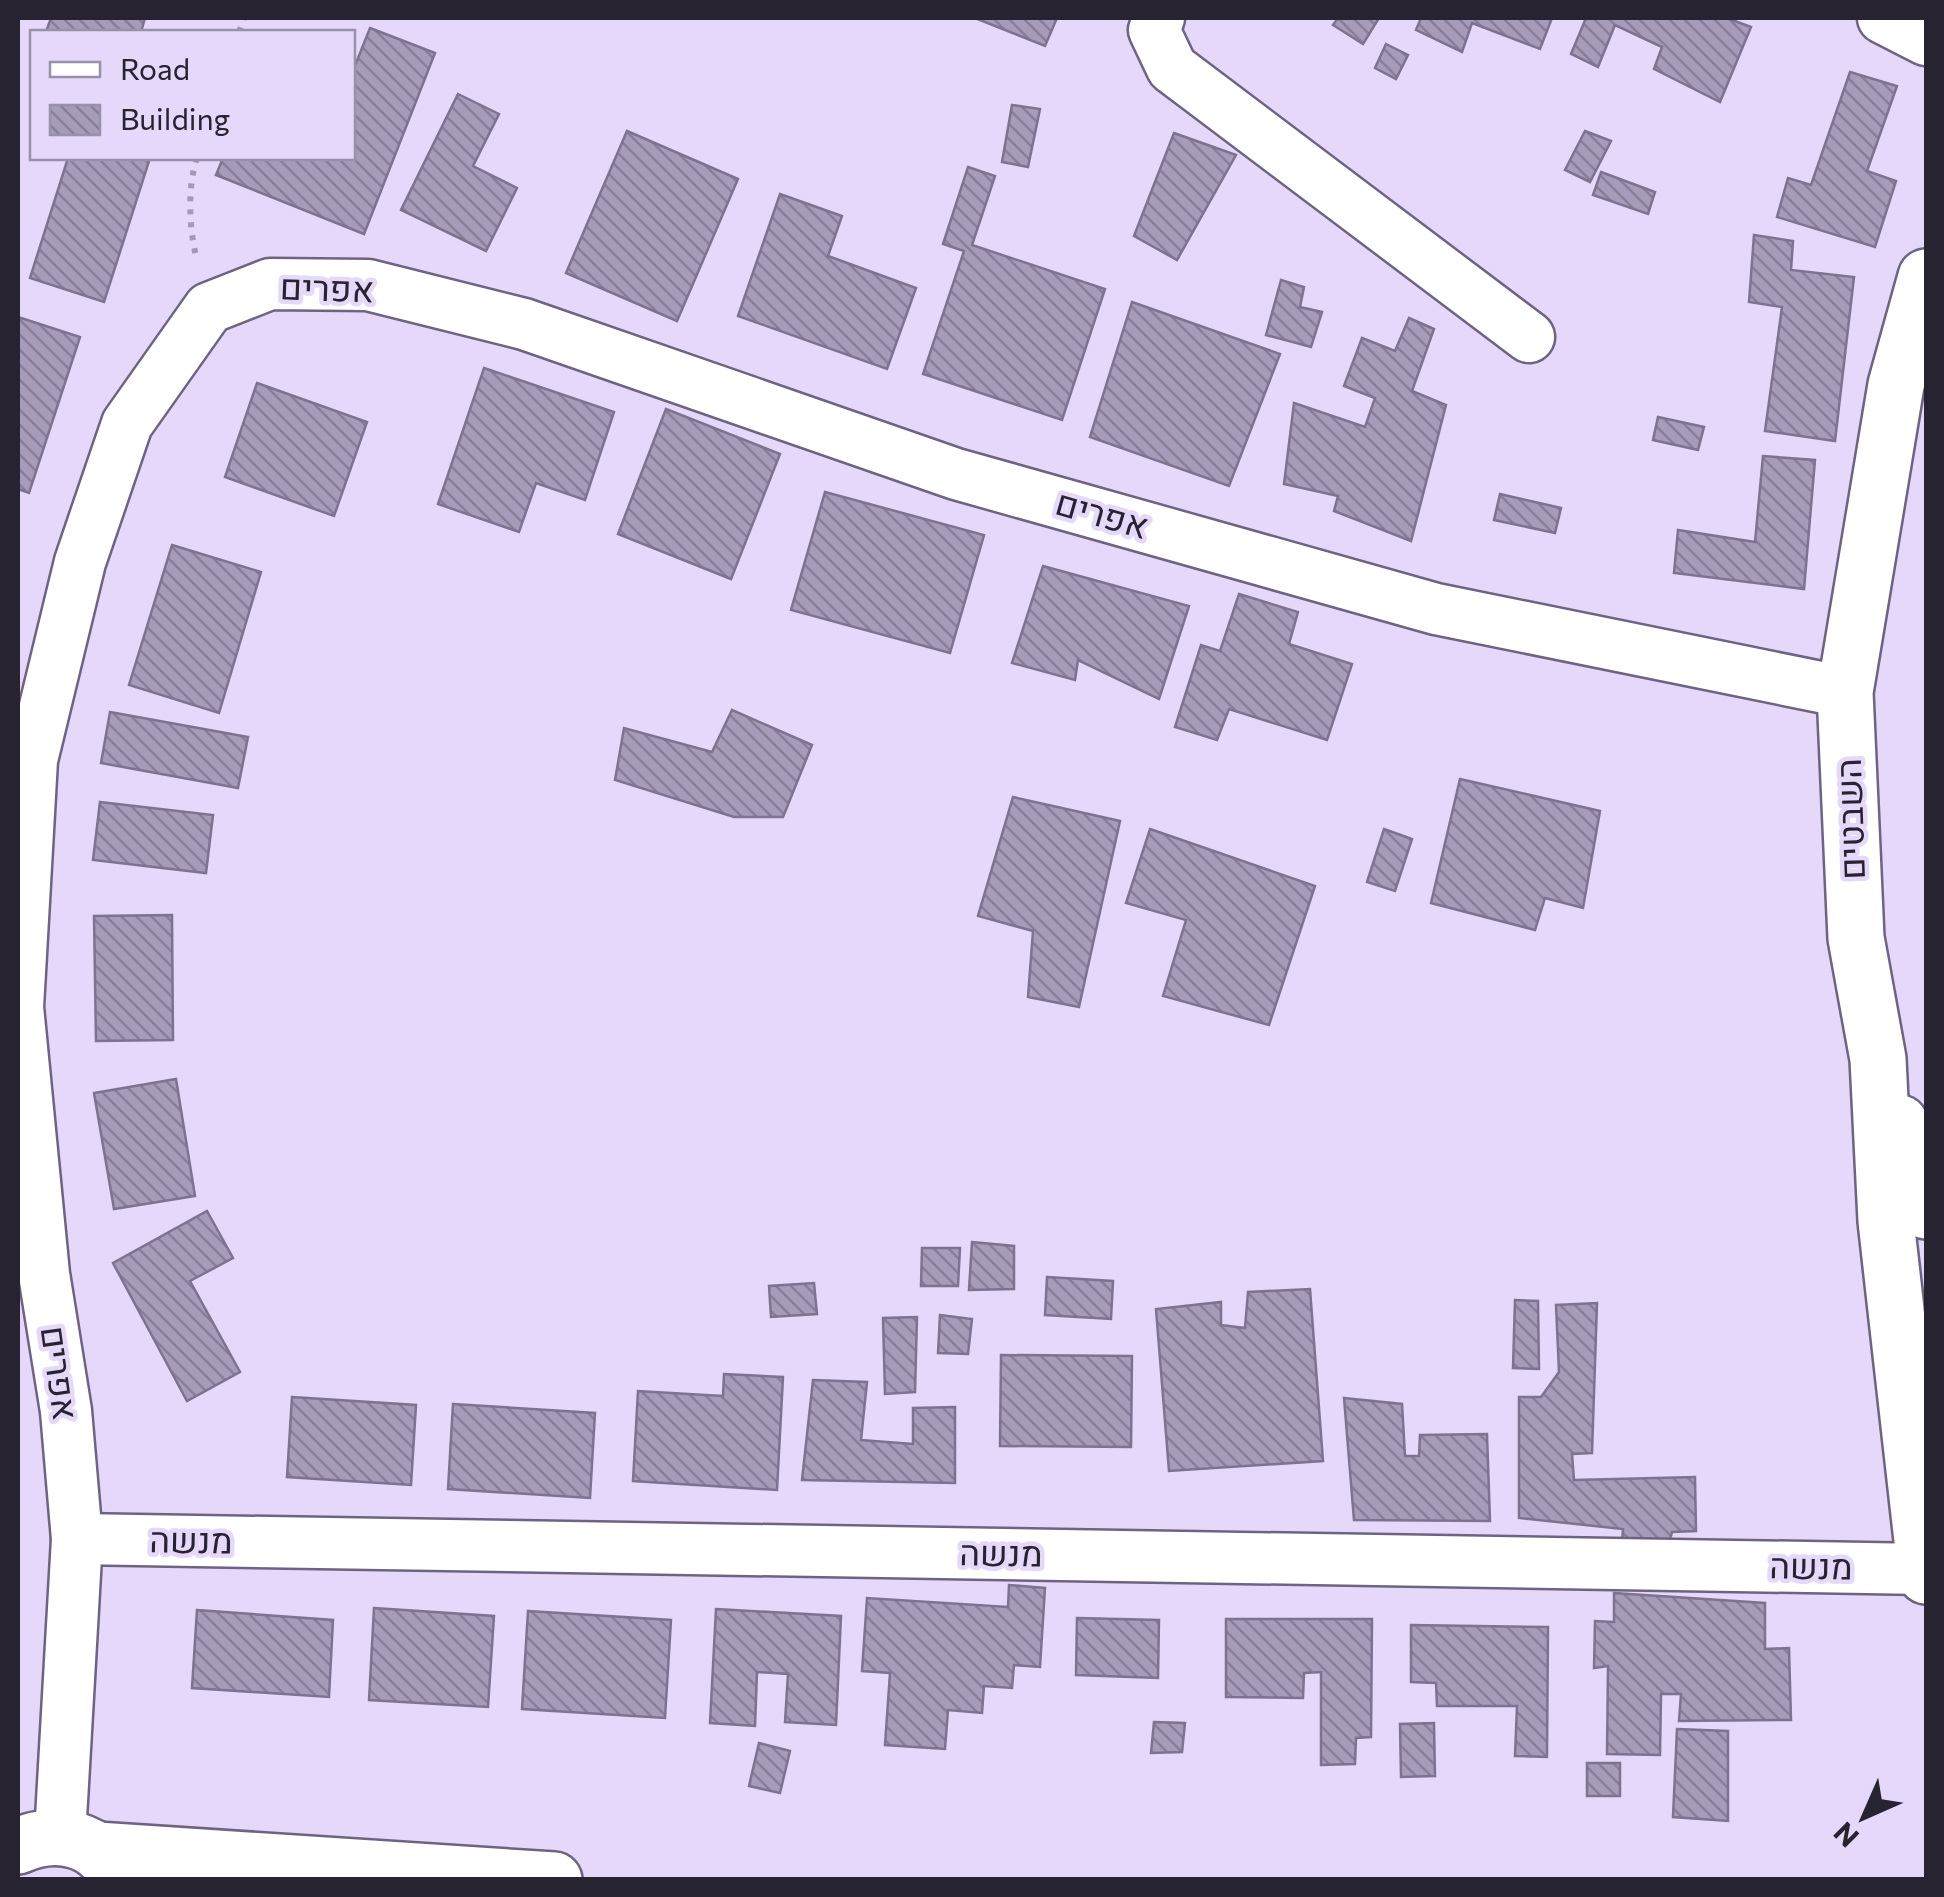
<svg xmlns="http://www.w3.org/2000/svg" width="1944" height="1897" viewBox="0 0 1944 1897" font-family="Commissioner,Heebo,sans-serif">
	<defs>
		<pattern id="building-back-hatch" width="6" height="6" patternUnits="userSpaceOnUse" patternTransform="scale(2.5)"><rect width="6" height="6" fill="#a79bbb"/><path d="M-1 5l2 2M0 0l6 6M5-1l2 2" fill="none" stroke="#887e98"/></pattern>
	</defs>
	<rect width="100%" height="100%" fill="#e5d8fa"/>
	<g fill="url(#building-back-hatch)" stroke="#7e7291" stroke-width="2.5">
		<polygon points="51,18 145,18 141,32 46,32"/>
		<polygon points="975,18 1057,18 1045,46"/>
		<polygon points="1338,18 1379,18 1363,44 1333,25"/>
		<polygon points="1421,18 1552,18 1540,49 1472,23 1462,52 1416,30"/>
		<polygon points="1586,18 1727,18 1751,27 1720,102 1654,69 1662,47 1615,25 1598,67 1571,54"/>
		<polygon points="370,28 435,53 364,234 216,175 223,158 352,158 352,73"/>
		<polygon points="1386,44 1408,55 1396,79 1375,68"/>
		<polygon points="1850,72 1897,86 1867,171 1896,181 1875,247 1777,217 1788,178 1811,185"/>
		<polygon points="458,94 499,114 473,166 517,188 486,251 401,210"/>
		<polygon points="1012,105 1040,109 1028,167 1002,162"/>
		<polygon points="627,131 738,179 677,321 566,273"/>
		<polygon points="1585,131 1611,141 1590,182 1565,170"/>
		<polygon points="1174,133 1236,155 1177,260 1134,236"/>
		<polygon points="68,158 150,158 104,302 30,278"/>
		<polygon points="968,167 995,176 972,245 1105,289 1062,420 923,374 964,251 943,244"/>
		<polygon points="1601,172 1655,192 1648,214 1593,195"/>
		<polygon points="780,194 842,216 828,256 916,288 887,369 738,316"/>
		<polygon points="1754,235 1793,241 1791,270 1854,277 1835,441 1765,431 1782,307 1749,302"/>
		<polygon points="1281,280 1304,287 1300,307 1322,312 1311,347 1266,335"/>
		<polygon points="1132,302 1280,354 1229,486 1090,437"/>
		<polygon points="18,317 80,337 29,493 18,489"/>
		<polygon points="1409,318 1434,329 1412,391 1446,405 1411,541 1334,511 1338,496 1284,484 1294,403 1365,427 1375,398 1344,386 1362,338 1395,351"/>
		<polygon points="484,368 614,412 585,500 536,483 519,532 438,504"/>
		<polygon points="257,383 367,422 334,516 225,477"/>
		<polygon points="666,409 780,454 731,579 618,534"/>
		<polygon points="1658,417 1704,427 1698,450 1653,440"/>
		<polygon points="1763,456 1815,460 1804,589 1674,573 1678,530 1755,542"/>
		<polygon points="825,492 984,535 950,653 791,610"/>
		<polygon points="1500,494 1561,508 1555,533 1494,520"/>
		<polygon points="172,545 261,572 219,713 129,685"/>
		<polygon points="1043,566 1189,606 1159,699 1078,660 1075,680 1012,663"/>
		<polygon points="1239,594 1298,612 1289,644 1352,664 1327,740 1229,709 1217,740 1175,727 1201,645 1220,651"/>
		<polygon points="732,710 812,745 783,817 734,817 615,780 624,728 712,752"/>
		<polygon points="110,712 248,737 238,788 101,763"/>
		<polygon points="1460,779 1600,811 1583,908 1545,898 1535,930 1431,903"/>
		<polygon points="1013,797 1120,821 1079,1007 1028,997 1033,931 978,916"/>
		<polygon points="100,802 213,815 206,873 93,860"/>
		<polygon points="1150,829 1315,886 1269,1025 1163,996 1186,920 1126,903"/>
		<polygon points="1384,829 1412,839 1395,891 1367,882"/>
		<polygon points="172,915 173,1040 96,1041 94,916"/>
		<polygon points="176,1079 195,1196 114,1209 94,1093"/>
		<polygon points="207,1211 233,1258 190,1281 240,1372 187,1401 113,1263"/>
		<polygon points="972,1242 1014,1246 1014,1289 969,1290"/>
		<polygon points="922,1248 960,1248 958,1286 921,1286"/>
		<polygon points="1047,1277 1113,1281 1111,1319 1045,1315"/>
		<polygon points="814,1283 817,1314 771,1317 769,1286"/>
		<polygon points="1310,1289 1323,1461 1169,1471 1156,1309 1221,1302 1221,1325 1245,1328 1248,1292"/>
		<polygon points="1515,1300 1538,1301 1539,1369 1513,1368"/>
		<polygon points="1597,1303 1592,1453 1572,1454 1574,1480 1695,1477 1696,1531 1672,1532 1668,1548 1622,1542 1623,1529 1519,1518 1519,1397 1541,1397 1559,1372 1556,1305"/>
		<polygon points="940,1315 972,1319 968,1354 938,1353"/>
		<polygon points="917,1317 915,1392 885,1394 883,1318"/>
		<polygon points="1001,1355 1132,1356 1131,1447 1000,1446"/>
		<polygon points="724,1374 783,1377 777,1490 633,1481 638,1391 723,1396"/>
		<polygon points="813,1380 867,1382 861,1440 913,1444 913,1408 955,1407 955,1483 802,1480"/>
		<polygon points="292,1397 416,1405 411,1485 287,1477"/>
		<polygon points="1344,1398 1402,1404 1405,1456 1419,1456 1420,1435 1487,1434 1490,1521 1354,1520"/>
		<polygon points="453,1404 595,1413 590,1498 448,1489"/>
		<polygon points="1009,1585 1045,1588 1040,1667 1014,1665 1012,1688 984,1686 982,1713 948,1710 945,1749 885,1745 890,1673 862,1671 867,1598 1008,1607"/>
		<polygon points="1614,1593 1765,1603 1765,1649 1789,1648 1791,1720 1679,1721 1681,1694 1661,1694 1660,1755 1607,1754 1608,1666 1594,1668 1595,1621 1614,1622"/>
		<polygon points="374,1608 494,1616 488,1707 369,1700"/>
		<polygon points="716,1609 841,1616 836,1725 785,1722 788,1674 757,1672 755,1726 710,1723"/>
		<polygon points="197,1610 333,1620 329,1697 192,1688"/>
		<polygon points="528,1611 671,1620 665,1718 522,1709"/>
		<polygon points="1077,1618 1159,1620 1158,1678 1076,1675"/>
		<polygon points="1226,1619 1372,1619 1371,1737 1356,1738 1355,1764 1321,1765 1321,1672 1304,1673 1303,1698 1226,1697"/>
		<polygon points="1411,1625 1548,1627 1547,1757 1515,1756 1517,1706 1437,1706 1436,1683 1411,1682"/>
		<polygon points="1154,1722 1185,1723 1182,1752 1151,1753"/>
		<polygon points="1434,1723 1435,1776 1401,1777 1400,1724"/>
		<polygon points="1677,1729 1728,1731 1728,1821 1673,1817"/>
		<polygon points="759,1743 790,1751 780,1793 749,1786"/>
		<rect x="1587" y="1763" width="33" height="33"/>
	</g>
	<g fill="none" stroke-linecap="round" stroke-linejoin="round">
		<g stroke="#6e6381" stroke-width="55">
			<g id="street">
				<polyline points="1159,18 1154,30 1172,68 1529,337"/>
				<polyline points="1883,18 1926,40"/>
				<polyline points="77,1539 1925,1569"/>
				<polyline points="60,1836 77,1539 66,1411 44,1274 18,1007 32,760 80,562 127,424 209,308 270,284 368,285 524,324 956,474 1436,609 1845,692"/>
			</g>
		</g>
		<g stroke="#6e6381" stroke-width="60">
			<g id="secondary">
				<polyline points="1926,277 1896,385 1845,692 1856,938 1878,1059 1886,1221 1926,1576"/>
				<polyline points="1900,1123 1926,1211"/>
				<path d="M18,1846C56,1829 101,1837 118,1880"/>
				<polyline points="97,1850 554,1880"/>
			</g>
		</g>
		<g stroke="#a399b4" stroke-width="6" stroke-dasharray="5 8" stroke-linecap="butt">
			<polyline points="239,32 244,18"/>
			<path d="M197,158C187,187 189,230 197,260"/>
		</g>
		<use href="#street" stroke="#fff" stroke-width="50"/>
		<use href="#secondary" stroke="#fff" stroke-width="55"/>
	</g>
	<g text-anchor="middle" stroke-width="9" stroke-linejoin="round" paint-order="stroke">
		<g font-size="35" fill="#282330" stroke="#e5d8fa">
			<text transform="translate(327 289) rotate(2)" y="12">אפרים</text>
			<text transform="translate(1102 515) rotate(16)" y="12">אפרים</text>
			<text transform="translate(1851 819) rotate(-92)" y="12">השבטים</text>
			<text transform="translate(59 1373) rotate(82)" y="12">אפרים</text>
			<text transform="translate(191 1541) rotate(1)" y="12">מנשה</text>
			<text transform="translate(1001 1554) rotate(1)" y="12">מנשה</text>
			<text transform="translate(1811 1567) rotate(1)" y="12">מנשה</text>
		</g>
	</g>
	<rect width="1944" height="1897" fill="none" stroke="#282330" stroke-width="40"/>
	<rect x="30" y="30" width="325" height="130" fill="#e5d8fa" stroke="#9990a9" stroke-width="2.5"/>
	<rect x="50" y="62" width="50" height="15" fill="#ffffff" stroke="#9990a9" stroke-width="2.5"/>
	<text x="120" y="80" font-size="30" fill="#282330">Road</text>
	<rect x="50" y="105" width="50" height="30" fill="url(#building-back-hatch)" stroke="#9990a9" stroke-width="2.5"/>
	<text x="120" y="130" font-size="30" fill="#282330">Building</text>
	<g transform="translate(1864 1817) rotate(225)" stroke="#e5d8fa" stroke-width="8" paint-order="stroke">
	<path d="M0-8L18 38L0 25L-18 38Z" fill="#282330"/>
	<text y="-15" font-size="28" font-weight="bold" text-anchor="middle" fill="#282330">N</text>
	</g>
</svg>
